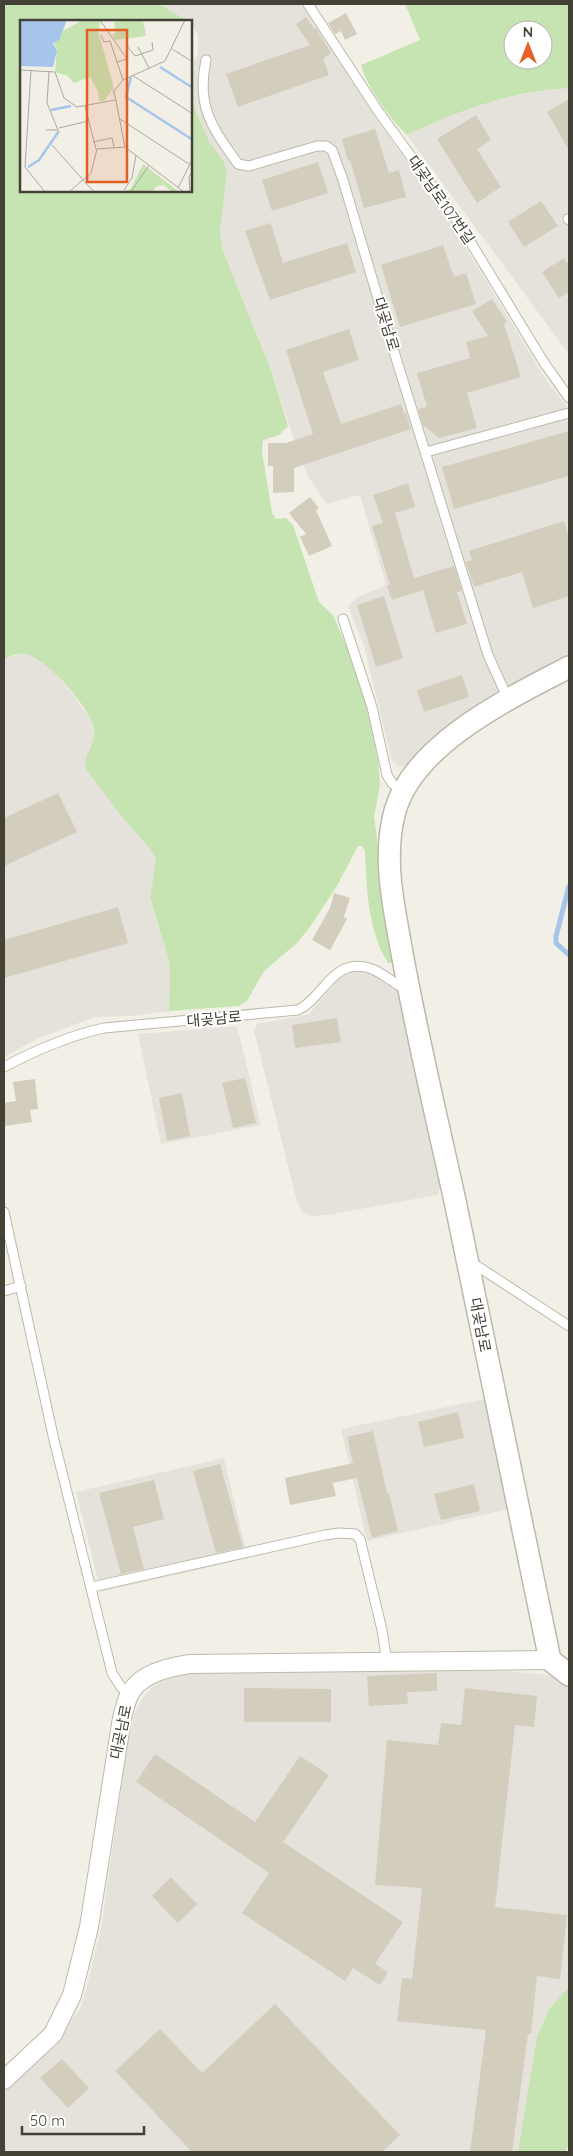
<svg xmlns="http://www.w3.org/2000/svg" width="573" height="2156" viewBox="0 0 573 2156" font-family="Quicksand,'Noto Sans KR',sans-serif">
	<rect width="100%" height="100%" fill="#f2f0e6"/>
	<g fill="#e4e2db">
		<polygon points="159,4 302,4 375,117 451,223 545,378 569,410 569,656 552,666 408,766 398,767 392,761 364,646 348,606 358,597 386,585 360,495 327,504 309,478 299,456 271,370 222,248 220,231 227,172 224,162 209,141 196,112 191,95 191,70 198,52 198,36 191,21 187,21 176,16"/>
		<polygon points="555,88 569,88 569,354 407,135 460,111 486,102"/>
		<polygon points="23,653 37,658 53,671 73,694 91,721 94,730 94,742 88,750 122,817 151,850 156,860 150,897 169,961 170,976 169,1011 132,1016 95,1017 39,1038 4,1057 4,659"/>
		<polygon points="360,971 375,976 401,992 442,1184 437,1195 328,1215 310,1216 302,1211 297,1202 254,1031 257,1024 309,1014 339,978 346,973"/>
		<polygon points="237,1026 261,1125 161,1144 138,1034"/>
		<polygon points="485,1399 509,1509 367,1541 341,1429"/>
		<polygon points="224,1458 248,1558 101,1592 76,1492"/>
		<polygon points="450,1671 504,1671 540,1674 554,1677 569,1686 569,1987 549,2009 537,2037 518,2152 4,2152 4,2092 55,2046 81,2007 88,1982 101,1928 128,1740 135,1712 143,1697 153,1686 167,1679 188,1673"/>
	</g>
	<g fill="#c6e4b2" fill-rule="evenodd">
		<path d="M4,4H159L187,21H21V191H191V95L196,112L209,141L224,162L227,172L220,231L222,248L271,370L288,426L279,435L263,440L262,451L272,513L276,519L286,518L293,525L319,602L333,615L349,652L365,702L374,739L378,761L380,785L374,817L394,960L391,963H388C367,929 367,889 365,851L362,846H358L338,884L310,927L297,943L264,971L247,1001L239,1006L169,1011L170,976L169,961L150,897L156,860L151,850L122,817L86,769C83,751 97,744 94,729C90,707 47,659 26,654C19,652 10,656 4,659Z"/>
		<path d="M405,4H569V88C512,91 458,110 407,135C390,118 367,88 361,65L420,40ZM513,30H543V60H513Z"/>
		<polygon points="569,1987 569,2145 565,2152 518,2152 537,2037 549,2009"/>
	</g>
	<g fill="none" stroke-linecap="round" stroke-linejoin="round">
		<polyline stroke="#a6c5eb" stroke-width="5" points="569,886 556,936 556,943 569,955"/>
	</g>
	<g fill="#d3cdbd">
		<polygon points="346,13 357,34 345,40 341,31 335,34 328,23"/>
		<polygon points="306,17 314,29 316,28 331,53 323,59 329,75 238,107 226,74 310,45 296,24"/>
		<polygon points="569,99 569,150 547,112"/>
		<polygon points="476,115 491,140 477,149 501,187 477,203 437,139"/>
		<polygon points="375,129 389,173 399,170 406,197 364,208 350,160 348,161 342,139"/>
		<polygon points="318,162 328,193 272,211 262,180"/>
		<polygon points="541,201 558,226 524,247 508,222"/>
		<polygon points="271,223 283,263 347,243 356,272 270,300 245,231"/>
		<polygon points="443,245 454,277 466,273 476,304 400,327 381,265"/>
		<polygon points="564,258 569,266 569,292 559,298 542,272"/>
		<polygon points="492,299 507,322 504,324 521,377 467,393 477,428 439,438 423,425 418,409 427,407 417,373 470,358 466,342 488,336 472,311"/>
		<polygon points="349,329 359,360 323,372 341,424 401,404 404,413 406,413 411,429 294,468 294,492 273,493 273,466 268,466 268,443 286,443 313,434 286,350"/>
		<polygon points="569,431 569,476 454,509 442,467"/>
		<polygon points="408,483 415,507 395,513 414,578 454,566 462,591 457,592 467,624 436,633 423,590 392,600 387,586 390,585 372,526 383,523 373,495"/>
		<polygon points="310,497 319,508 316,510 332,546 309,556 300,537 306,534 289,513"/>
		<polygon points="564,521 569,538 569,596 533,608 522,572 474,587 466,562 472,560 469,551"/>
		<polygon points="384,596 403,658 376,667 357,605"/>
		<polygon points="462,675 469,697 424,712 417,690"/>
		<polygon points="58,793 77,832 4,866 4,818"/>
		<polygon points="334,893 350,898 344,917 347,919 330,950 312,940 330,908"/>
		<polygon points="118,907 128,943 4,978 4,940"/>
		<polygon points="337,1018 341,1042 295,1048 292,1025"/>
		<polygon points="245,1078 256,1123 233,1128 222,1083"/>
		<polygon points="35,1079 38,1109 30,1110 32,1122 5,1126 4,1103 16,1101 13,1082"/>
		<polygon points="182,1093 190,1136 167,1141 159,1098"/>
		<polygon points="458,1412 464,1438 424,1447 418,1422"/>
		<polygon points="373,1431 387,1493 389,1493 398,1531 372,1538 357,1478 333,1483 336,1496 290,1505 285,1478 353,1463 347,1437"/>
		<polygon points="220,1464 243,1547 216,1553 193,1471"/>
		<polygon points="154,1480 164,1519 133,1527 144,1569 121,1574 99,1493"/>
		<polygon points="474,1484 480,1511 441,1520 434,1494"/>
		<polygon points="437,1673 437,1691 407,1692 408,1704 369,1706 367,1676"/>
		<polygon points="244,1688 331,1689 331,1722 244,1722"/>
		<polygon points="465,1688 537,1696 534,1727 515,1725 495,1907 567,1915 560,1979 537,1976 531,2034 528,2034 512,2152 470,2152 486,2030 397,2021 402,1978 412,1979 422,1888 375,1885 387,1740 438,1745 441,1723 461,1725"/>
		<polygon points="155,1754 255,1822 300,1756 329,1775 283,1842 403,1922 375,1964 388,1972 380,1985 353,1968 345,1981 242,1913 269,1873 136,1782"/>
		<polygon points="171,1877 197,1904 178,1923 152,1896"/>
		<polygon points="275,2004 400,2135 382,2152 192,2152 115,2071 160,2029 202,2073"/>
		<polygon points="62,2059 89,2088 68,2108 40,2078"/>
	</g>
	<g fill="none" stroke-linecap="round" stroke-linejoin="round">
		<g stroke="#bdb9aa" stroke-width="11">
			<g id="service">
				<polyline points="308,4 378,111 457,220 543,361 569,398"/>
				<path d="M206,60C196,107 212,127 238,164L249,166L317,146H326L332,150L343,180L387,329L488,655L508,699"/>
				<polyline points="568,219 569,220"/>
				<polyline points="426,452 569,413"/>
				<polyline points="343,619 372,707 387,775 392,783 402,792"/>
				<path d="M4,1067C36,1050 68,1036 104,1028L298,1010C324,998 333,955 372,969C383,973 395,985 408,990"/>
				<polyline points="4,1212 54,1440 112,1673 121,1687 130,1694"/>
				<polyline points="471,1262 569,1326"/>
				<polyline points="4,1291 21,1286"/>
				<polyline points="92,1587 325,1535 339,1533 355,1534 360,1539 382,1630 387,1662"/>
			</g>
		</g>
		<g stroke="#bdb9aa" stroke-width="20">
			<path id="minor" d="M4,2080L53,2034L72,1995L89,1927L122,1718C124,1710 126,1702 129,1695C139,1674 168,1667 190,1664L550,1660"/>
		</g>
		<g stroke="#bdb9aa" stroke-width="24">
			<path id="tertiary" d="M569,667C512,697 414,743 395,811C382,858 394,907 402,953C417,1036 437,1119 455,1201C488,1354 517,1507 550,1660L569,1675"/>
		</g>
		<use href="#service" stroke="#fff" stroke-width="9"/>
		<use href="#minor" stroke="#fff" stroke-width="18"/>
		<use href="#tertiary" stroke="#fff" stroke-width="21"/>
	</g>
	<g text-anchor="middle" stroke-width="4" stroke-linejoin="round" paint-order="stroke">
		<g font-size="15" fill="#444136" stroke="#fff">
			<text transform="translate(441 200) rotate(55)" y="5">대곶남로107번길</text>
			<text transform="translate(386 324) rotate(73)" y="5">대곶남로</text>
			<text transform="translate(214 1019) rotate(-5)" y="5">대곶남로</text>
			<text transform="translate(480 1325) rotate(79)" y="5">대곶남로</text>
			<text transform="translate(121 1732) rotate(-78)" y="5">대곶남로</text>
		</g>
	</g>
	<g transform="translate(20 20)">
		<rect width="172" height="172" fill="#f2f0e6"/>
		<path d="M63,0L81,1L78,11L93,64L94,78L92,70L84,81H79L78,71L70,57L54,63L48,56L35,52L37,30L34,23L41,12ZM99,0H123L126,16L95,20L92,15L96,13L94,3ZM123,144L127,147L159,172H152L144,165L137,166L131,172H105L111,168Z" fill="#c6e4b2"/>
		<path d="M0,0H47L39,20L33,23L37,31L33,47L0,46Z" fill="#a6c5eb"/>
		<path fill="none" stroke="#a6c5eb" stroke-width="2.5" d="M140,47L173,68M111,57L106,77L173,120M31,90L51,86M8,147L19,140L39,111"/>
		<path fill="none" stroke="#acaaa0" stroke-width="1" d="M80,0L107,39L97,42M81,15L84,22L90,21L103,60M107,26L115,36L133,30L132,22M118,27L129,48M152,29L173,42M0,50L35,52L44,78L57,87L95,80M11,50L5,147L25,172M112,55L173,94M65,86L76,129M100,99L169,144M39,108L68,101M26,110H38L27,83L29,51M73,122L92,118L94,127M32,125L74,172M158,168L173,138M104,170L112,158L116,135M49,172L71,153L77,129L105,127M111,172L129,145M164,172L105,127L94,71L103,60L145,41L165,0M170,172L169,157L173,150"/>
		<path fill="#e35e25" fill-opacity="0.15" stroke="#e35e25" stroke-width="2.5" d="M67,10H107V162H67Z"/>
		<rect width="172" height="172" fill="none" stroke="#444136" stroke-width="2.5"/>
	</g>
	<rect width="573" height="2156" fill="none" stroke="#444136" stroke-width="10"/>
	<g transform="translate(528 45)"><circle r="24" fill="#ffffff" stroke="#b4b3af"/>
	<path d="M0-4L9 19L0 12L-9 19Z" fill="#eb6024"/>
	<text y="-8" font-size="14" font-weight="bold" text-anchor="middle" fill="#444136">N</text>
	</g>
	<path d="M22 2126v8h122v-8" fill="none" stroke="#444136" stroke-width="2.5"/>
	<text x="30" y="2126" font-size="15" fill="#444136" stroke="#ffffff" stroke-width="4" paint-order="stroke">50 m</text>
</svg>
